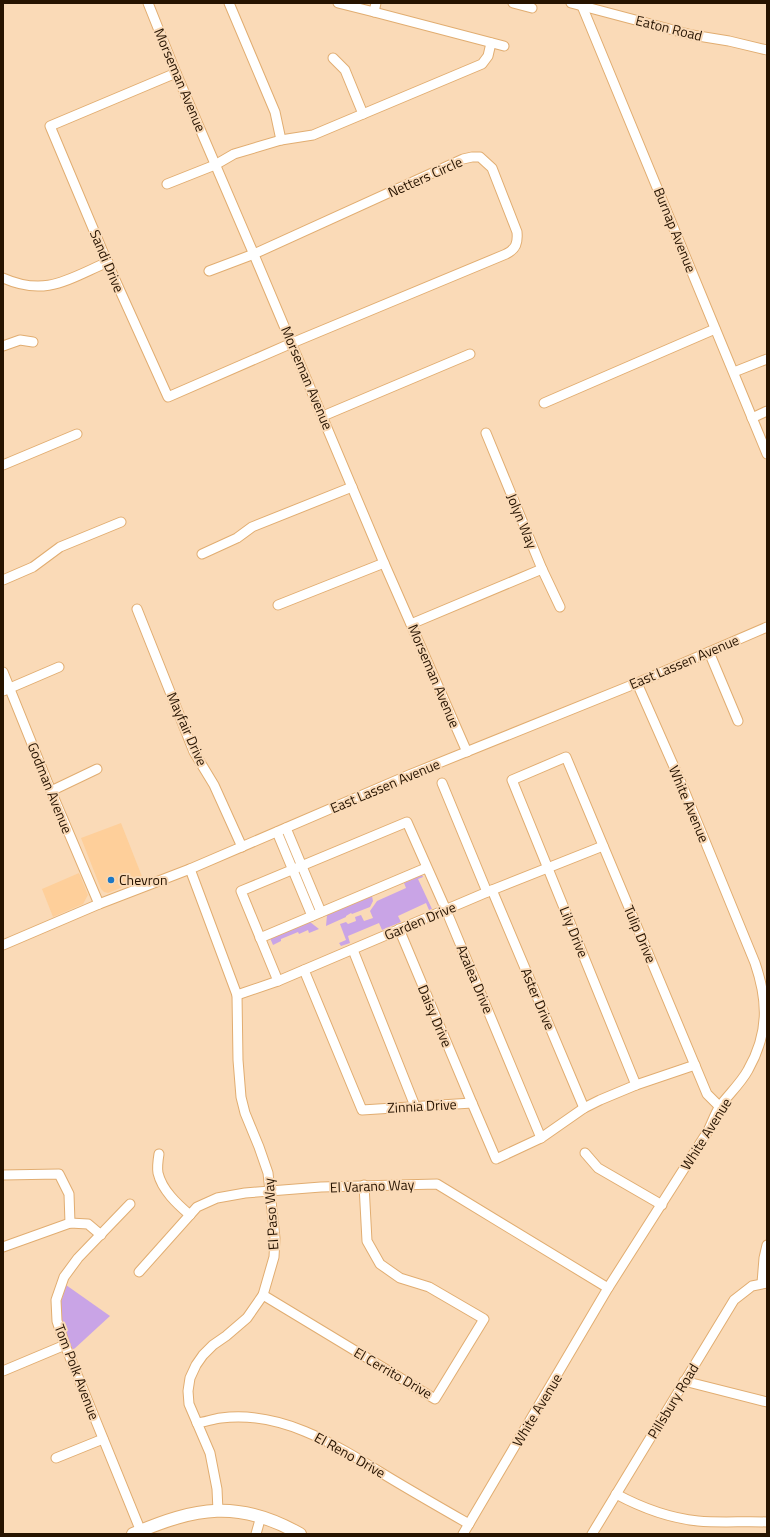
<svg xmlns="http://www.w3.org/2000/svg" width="770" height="1537" viewBox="0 0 770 1537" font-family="'Titillium Web',sans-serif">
	<rect width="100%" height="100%" fill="#fadab7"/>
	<g fill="#fecf9a">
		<polygon points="121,823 143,879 108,893 104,892 101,889 81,838"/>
		<polygon points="79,873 88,895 83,904 53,917 42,889"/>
	</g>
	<g fill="#c9a4e6">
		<polygon points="422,875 423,877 418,879 432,909 429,910 426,903 398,916 401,922 382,930 379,923 348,936 350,943 341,946 339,943 346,940 340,924 346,922 348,924 356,921 355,917 361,915 364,921 373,918 370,911 377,901 406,888 404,883"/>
		<polygon points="372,896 373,901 370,907 352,914 351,913 346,916 346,917 326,926 327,915"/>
		<polygon points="310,922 319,929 309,933 308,930 299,934 298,932 281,939 281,941 273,945 270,938"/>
		<polygon points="66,1285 110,1316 73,1350 60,1323 59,1308"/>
	</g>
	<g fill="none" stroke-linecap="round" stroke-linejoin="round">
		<g stroke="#e1ad71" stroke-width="11">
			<g id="minor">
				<polyline points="148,3 176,73 252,250 384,563 467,752"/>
				<polyline points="229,3 275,112 281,140"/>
				<polyline points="338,3 374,12 376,3"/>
				<polyline points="513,3 532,8"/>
				<polyline points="571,3 692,35 729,41 767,50"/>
				<polyline points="582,6 767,454"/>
				<polyline points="374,12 504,46"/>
				<polyline points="333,58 345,70 363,114"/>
				<path d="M176,73L50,126L108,264L168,397L292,343L506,254C516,249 518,243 517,232L492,168L480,157H472L463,159L254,254L209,271"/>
				<polyline points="167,184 215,165 234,154 281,140 313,135 482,64 488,56 491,43"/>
				<path d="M3,278C46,297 68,279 108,262"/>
				<polyline points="3,346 20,340 33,342"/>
				<polyline points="734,372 767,359"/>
				<polyline points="544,403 715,329"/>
				<polyline points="323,416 470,354"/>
				<polyline points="752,418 767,411"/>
				<polyline points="486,433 542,569 560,607"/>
				<polyline points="3,465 77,434"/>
				<polyline points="202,554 237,538 252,527 352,487"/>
				<polyline points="3,580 33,567 60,547 121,522"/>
				<polyline points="278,605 384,563"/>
				<polyline points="137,609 194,752 214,785 242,847"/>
				<polyline points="411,624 542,569"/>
				<polyline points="709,652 738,721"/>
				<polyline points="3,672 51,791 99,904"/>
				<polyline points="3,691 59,667"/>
				<polyline points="442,783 487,892"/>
				<polyline points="51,791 97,769"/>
				<polyline points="286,828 321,912"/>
				<polyline points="277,832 312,916"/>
				<polyline points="190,869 237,995 238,1060 241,1097 245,1113 259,1147 268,1173 275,1238 274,1257 263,1295 247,1318 226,1336 213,1345 203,1355 196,1365 190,1378 188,1391 189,1404 210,1453 217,1489 218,1511"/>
				<polyline points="492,890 584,1108"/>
				<polyline points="399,929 472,1103"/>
				<polyline points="260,938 426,868"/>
				<polyline points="3,945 99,904 190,869 409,775 637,683 767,627"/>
				<polyline points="353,950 415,1106"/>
				<polyline points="304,970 362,1110 472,1103 496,1159 541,1138 584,1108 600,1100 636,1085 695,1065"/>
				<polyline points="278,981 241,891 407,822 446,910 541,1138"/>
				<polyline points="237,995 278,981 492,890 603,846"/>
				<polyline points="636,1085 512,780 566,757 707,1094 720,1107"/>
				<polyline points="585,1153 598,1168 662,1205"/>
				<path d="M159,1154C158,1160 157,1167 158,1173C162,1190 177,1204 190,1215"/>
				<polyline points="3,1175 59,1174 69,1194 70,1223"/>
				<polyline points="130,1204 78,1258 64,1277 56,1300 57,1321 65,1345 142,1534"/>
				<polyline points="3,1247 70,1223 88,1224 101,1235"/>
				<polyline points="139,1272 197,1207 217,1198 245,1193 321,1187 437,1184 608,1288"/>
				<polyline points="762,1283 764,1258 767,1245"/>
				<polyline points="263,1295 435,1399 484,1319 429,1287 400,1278 380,1264 367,1241 364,1185"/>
				<polyline points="3,1371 65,1345"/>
				<polyline points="684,1381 767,1402"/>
				<path d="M197,1423C205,1422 213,1419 221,1418C281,1410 336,1445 385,1475C413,1492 441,1508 469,1524"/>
				<polyline points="56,1458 103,1439"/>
				<path d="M616,1494C642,1508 669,1518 698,1521C721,1523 744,1521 767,1522"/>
				<polyline points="256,1534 261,1516"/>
				<path d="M463,1534L608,1288L708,1131C712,1123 715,1114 720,1106C729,1094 741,1083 748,1070C769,1033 768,1001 755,963L682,785L637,683"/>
				<polyline points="592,1534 734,1300 752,1286 767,1283"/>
			</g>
		</g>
		<g stroke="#e1ad71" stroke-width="14">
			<path id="major" d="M133,1534C196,1507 238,1499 300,1534"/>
		</g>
		<use href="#minor" stroke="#fff" stroke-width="9"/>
		<use href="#major" stroke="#fff" stroke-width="12"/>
	</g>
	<circle fill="#1c78c5" stroke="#fadab7" stroke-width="1.5" cx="111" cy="880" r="4"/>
	<g text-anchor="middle" stroke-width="4" stroke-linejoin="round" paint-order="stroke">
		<g font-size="14" fill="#261300" stroke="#fadab7">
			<text transform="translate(669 28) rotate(14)" y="5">Eaton Road</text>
			<text transform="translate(180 80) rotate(67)" y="5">Morseman Avenue</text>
			<text transform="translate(425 177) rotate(-24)" y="5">Netters Circle</text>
			<text transform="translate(675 230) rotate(68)" y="5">Burnap Avenue</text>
			<text transform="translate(107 261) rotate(67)" y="5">Sandi Drive</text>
			<text transform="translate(307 378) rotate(67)" y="5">Morseman Avenue</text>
			<text transform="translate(522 521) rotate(68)" y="5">Jolyn Way</text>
			<text transform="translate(684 662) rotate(-23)" y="5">East Lassen Avenue</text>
			<text transform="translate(434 676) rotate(67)" y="5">Morseman Avenue</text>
			<text transform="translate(187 729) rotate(66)" y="5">Mayfair Drive</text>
			<text transform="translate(385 786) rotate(-23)" y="5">East Lassen Avenue</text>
			<text transform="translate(50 788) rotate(68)" y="5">Godman Avenue</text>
			<text transform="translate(689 804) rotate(67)" y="5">White Avenue</text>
			<text transform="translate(420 921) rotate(-23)" y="5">Garden Drive</text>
			<text transform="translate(574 932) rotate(68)" y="5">Lily Drive</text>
			<text transform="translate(640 934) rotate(67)" y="5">Tulip Drive</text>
			<text transform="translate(475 979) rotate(67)" y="5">Azalea Drive</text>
			<text transform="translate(538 999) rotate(67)" y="5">Aster Drive</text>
			<text transform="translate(435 1016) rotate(67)" y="5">Daisy Drive</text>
			<text transform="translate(422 1106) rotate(-3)" y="5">Zinnia Drive</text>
			<text transform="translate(706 1134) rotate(-58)" y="5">White Avenue</text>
			<text transform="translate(372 1186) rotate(-2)" y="5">El Varano Way</text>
			<text transform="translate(271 1214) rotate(-94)" y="5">El Paso Way</text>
			<text transform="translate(77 1372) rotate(69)" y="5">Tom Polk Avenue</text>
			<text transform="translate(393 1373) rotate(30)" y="5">El Cerrito Drive</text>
			<text transform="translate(673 1401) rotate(-59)" y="5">Pillsbury Road</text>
			<text transform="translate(537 1410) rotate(-59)" y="5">White Avenue</text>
			<text transform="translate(350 1455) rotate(29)" y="5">El Reno Drive</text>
		</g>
		<g font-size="14" fill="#261300" stroke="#fadab7" text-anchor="start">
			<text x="119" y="885">Chevron</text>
		</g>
	</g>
	<rect width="770" height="1537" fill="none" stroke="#261300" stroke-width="8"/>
</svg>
